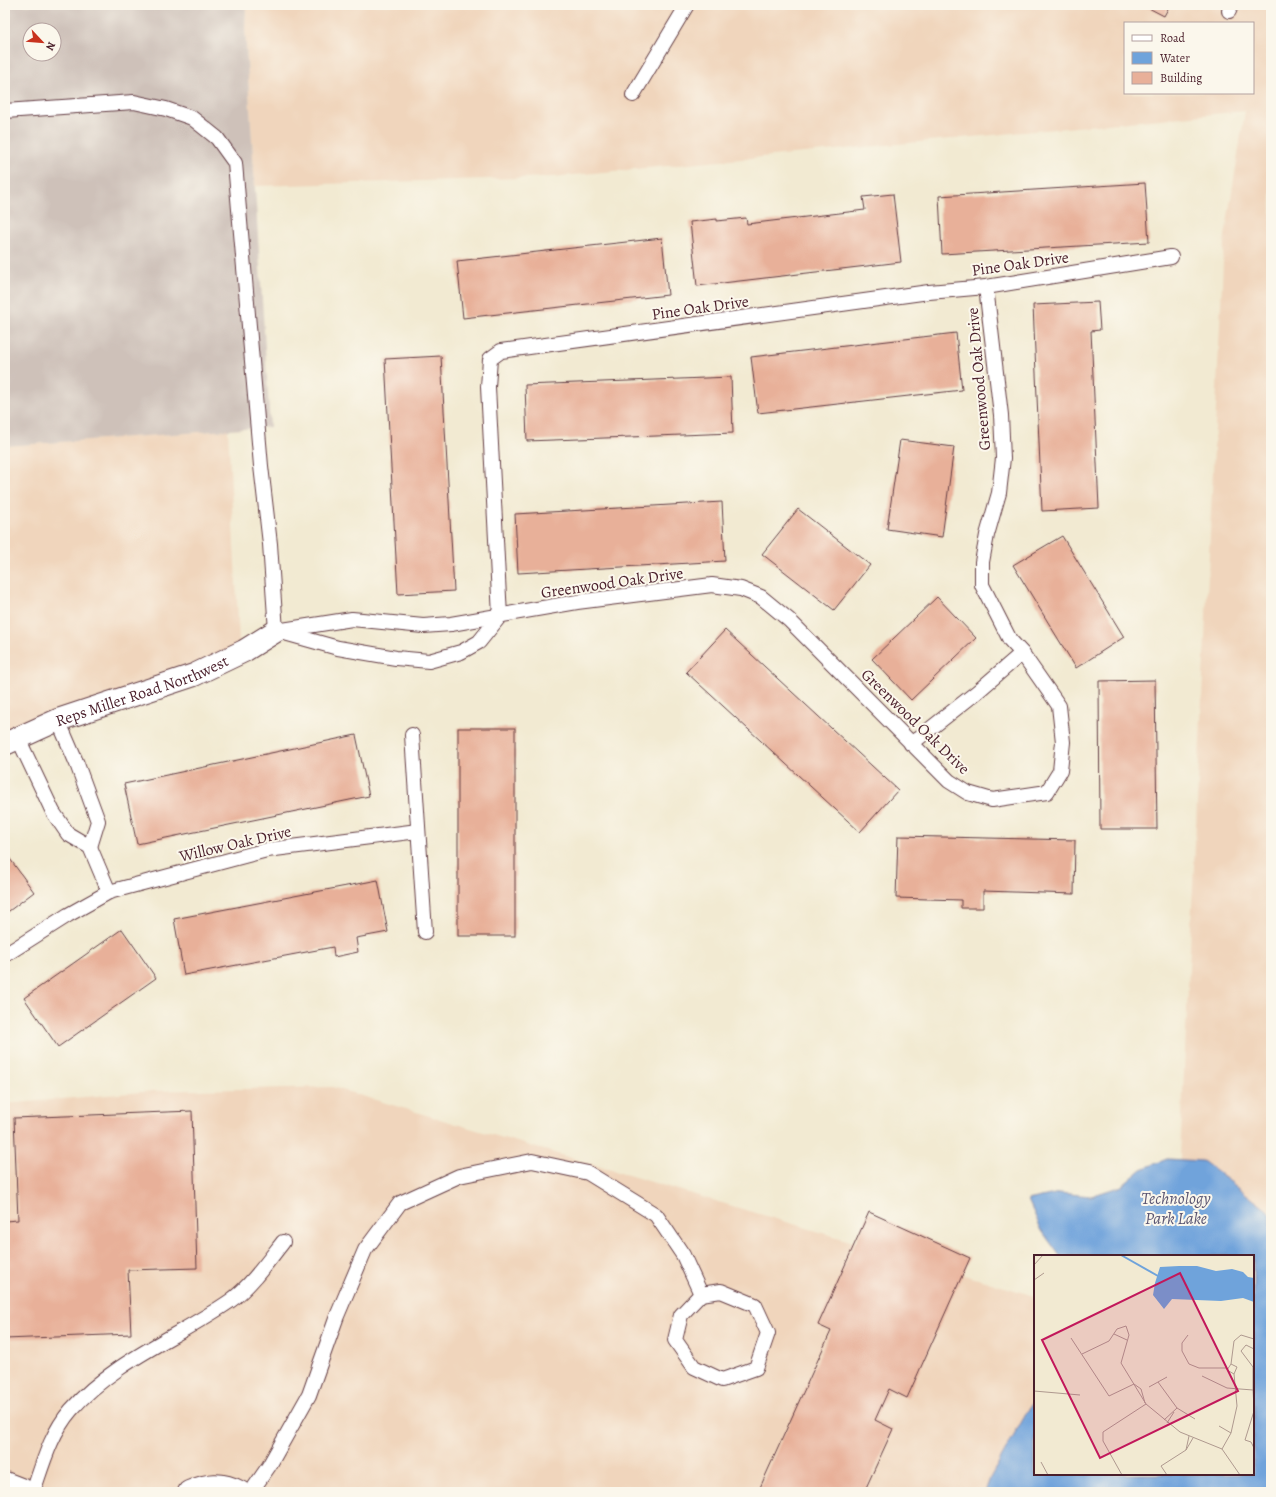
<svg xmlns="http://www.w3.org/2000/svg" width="1276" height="1497" viewBox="0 0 1276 1497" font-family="Alegreya,serif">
	<rect width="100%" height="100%" fill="#fbf7ec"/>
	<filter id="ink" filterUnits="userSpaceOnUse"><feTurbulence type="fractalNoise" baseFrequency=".025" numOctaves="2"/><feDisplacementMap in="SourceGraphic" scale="8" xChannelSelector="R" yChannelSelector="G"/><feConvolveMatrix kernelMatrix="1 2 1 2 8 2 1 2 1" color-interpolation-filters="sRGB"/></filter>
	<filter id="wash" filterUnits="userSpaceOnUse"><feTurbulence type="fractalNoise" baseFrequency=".012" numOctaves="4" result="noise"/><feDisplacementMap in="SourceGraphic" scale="16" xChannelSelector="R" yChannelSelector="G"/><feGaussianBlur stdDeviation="0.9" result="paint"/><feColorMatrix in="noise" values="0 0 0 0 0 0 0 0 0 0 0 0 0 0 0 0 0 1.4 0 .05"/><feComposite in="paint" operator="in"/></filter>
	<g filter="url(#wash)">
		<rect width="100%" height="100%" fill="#f2ead2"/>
		<g fill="#f0d5bc" fill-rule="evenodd">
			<path d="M246,5H1271V1492H5V1104L153,1091L332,1087L1035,1296V1474H1253V1256L1176,1238L1224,242L1245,111L552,177L255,186L245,29ZM1125,23H1253V93H1125Z"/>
			<polygon points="228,430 240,659 5,745 5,446"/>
		</g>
		<path fill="#cec1b9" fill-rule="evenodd" d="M5,5H246L245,29L270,427L5,446ZM30,30H54V54H30Z"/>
		<polygon fill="#6fa3db" stroke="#5c6183" points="1167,1159 1203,1161 1271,1213 1271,1492 985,1492 990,1478 1035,1398 1035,1474 1253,1474 1253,1256 1060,1256 1042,1231 1028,1200 1059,1193 1091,1196 1122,1186 1142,1169"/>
		<g id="blocks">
			<g fill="#e8b099">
				<polygon points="1143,5 1170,5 1164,16"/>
				<polygon points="1145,183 1149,242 942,254 939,196"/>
				<polygon points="893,194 901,262 697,286 690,222 717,219 717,221 746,218 747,224 865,210 863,197"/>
				<polygon points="662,238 668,295 463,318 457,261"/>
				<polygon points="1098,302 1100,330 1091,331 1099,508 1042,511 1033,305"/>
				<polygon points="956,333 962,390 758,413 751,357"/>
				<polygon points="441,356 454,591 398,594 385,359"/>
				<polygon points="731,377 733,433 527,441 525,385"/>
				<polygon points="900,440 954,447 942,537 887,529"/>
				<polygon points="722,502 725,561 518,573 515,514"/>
				<polygon points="798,509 870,565 834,610 762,554"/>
				<polygon points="1062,536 1124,637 1076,668 1013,565"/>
				<polygon points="937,597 976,638 911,700 872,659"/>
				<polygon points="725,630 898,790 860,832 686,672"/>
				<polygon points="1155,680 1157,829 1100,829 1099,681"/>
				<rect x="458" y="728" width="57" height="208"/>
				<polygon points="356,735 369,796 137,844 124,784"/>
				<polygon points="898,836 1075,840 1074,894 983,891 983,908 961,908 961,900 896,898"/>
				<polygon points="5,852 34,892 5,914"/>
				<polygon points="378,880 388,932 356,938 358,952 334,957 333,947 184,975 174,919"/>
				<polygon points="122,929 156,978 58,1047 24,998"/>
				<polygon points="192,1111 197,1268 128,1270 131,1334 5,1339 5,1221 18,1220 14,1118"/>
				<polygon points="869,1212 970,1258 907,1398 889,1389 875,1420 893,1429 864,1492 758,1492 831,1331 818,1325"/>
			</g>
		</g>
	</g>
	<g filter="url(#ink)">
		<use href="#blocks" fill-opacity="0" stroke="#633d44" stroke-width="1"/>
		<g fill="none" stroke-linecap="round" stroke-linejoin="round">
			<g stroke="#633d44" stroke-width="16">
				<g id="lane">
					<polyline points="1229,11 1231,5"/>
					<polyline points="633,95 687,5"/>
					<polyline points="5,111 134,102 166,109 192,118 217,138 235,163 261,466 270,544 276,631"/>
					<polyline points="500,616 488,387 490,359 501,351 929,292 986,287 1171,257"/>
					<polyline points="276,631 352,619 423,626 451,624 577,602 712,585 741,589 761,597 789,620 949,781 968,793 992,800 1047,792 1060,771 1063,742 1059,706 1022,653 1010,640 982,585 982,562 987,535 999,493 1003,458 1001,415 986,287"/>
					<polyline points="281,632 338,648 396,658 429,661 461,652 479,642 500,616"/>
					<polyline points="58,720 77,764 98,821 90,847"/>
					<polyline points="412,735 425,932"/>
					<polyline points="18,738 53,812 68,834 90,847 109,892"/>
					<polyline points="911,744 977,692 1022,653"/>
					<polyline points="5,955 68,915 109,892 267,850 418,831"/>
					<polygon points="721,1291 755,1305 768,1333 756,1368 722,1380 694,1367 675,1340 681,1315 701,1294"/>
					<path d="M33,1492C43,1463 51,1433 71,1410C114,1361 178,1337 230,1301C249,1288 269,1260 283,1242"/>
					<polyline points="251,1492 269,1466 309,1395 337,1316 365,1250 400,1203 459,1176 532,1161 588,1173 656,1215 683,1255 701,1294"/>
				</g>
			</g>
			<g stroke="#633d44" stroke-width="24">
				<g id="street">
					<path id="s1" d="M5,744L58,720L194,675L244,651L276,631"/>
					<polyline points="5,1483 28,1492"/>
					<path d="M189,1492C208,1484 221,1482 240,1492"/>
				</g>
			</g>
			<use href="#lane" stroke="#fff" stroke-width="14"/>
			<use href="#street" stroke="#fff" stroke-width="22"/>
		</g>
	</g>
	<g text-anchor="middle" stroke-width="4" stroke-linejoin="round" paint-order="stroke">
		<g font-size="16" fill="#4a1f2b" stroke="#fbf7ec">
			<text transform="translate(1020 263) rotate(-8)" y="6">Pine Oak Drive</text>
			<text transform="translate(700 307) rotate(-8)" y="6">Pine Oak Drive</text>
			<text transform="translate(978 379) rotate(-95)" y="6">Greenwood Oak Drive</text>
			<text transform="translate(612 582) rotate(-8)" y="6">Greenwood Oak Drive</text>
			<text dy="6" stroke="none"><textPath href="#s1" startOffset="147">Reps Miller Road Northwest</textPath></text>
			<text transform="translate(916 721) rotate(44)" y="6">Greenwood Oak Drive</text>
			<text transform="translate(235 843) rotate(-13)" y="6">Willow Oak Drive</text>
		</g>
		<g font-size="17" font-style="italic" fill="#595471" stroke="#fbf7ec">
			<text x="1176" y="1204">Technology<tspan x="1176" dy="20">Park Lake</tspan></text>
		</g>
	</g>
	<g transform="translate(1034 1255)">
		<rect width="220" height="220" fill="#f2ead2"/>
		<path d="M145,11H163L182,16L198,14L209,17L214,22L220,23V47L209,43L187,46L138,44L130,54L119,40L121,28L126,12Z" fill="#6fa3db"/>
		<path fill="none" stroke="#6fa3db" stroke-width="2" d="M87,0L124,21"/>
		<path fill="none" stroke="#af998f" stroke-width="1" d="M0,10L9,0M0,25L10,18M80,79L93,85M154,80L148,88V96L155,109L165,113H193M37,83L75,141L100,129M48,99L75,86L83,74L92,71L95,80L87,108L112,149L146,177L188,194L206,220M197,109L200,86L207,80L220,84M168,121L193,133L219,135L220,153M124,127L143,153L161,164M100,129L107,134L111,148M115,132L133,122M219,135V112L207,96L212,90L220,94M0,136L46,140M220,156L211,185L217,187L220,193M130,165L143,153M133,168L140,157M185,171L197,178M155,181L152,195L159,183M188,194L197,178L203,151L200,119L203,112L197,109L193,115L200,119M7,207L14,220M88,220L69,186V177L112,149M133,220L127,211L152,195"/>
		<path fill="#c2185b" fill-opacity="0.15" stroke="#c2185b" stroke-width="2" d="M146,18L204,136L66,203L8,85Z"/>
		<rect width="220" height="220" fill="none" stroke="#4a1f2b" stroke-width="2"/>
	</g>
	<rect width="1276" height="1497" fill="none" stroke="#fbf7ec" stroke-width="20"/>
	<rect x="1124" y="22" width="130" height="72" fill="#fbf7ec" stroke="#b4a19f"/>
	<rect x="1132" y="35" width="20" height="6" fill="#ffffff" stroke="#b4a19f"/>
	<text x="1160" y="42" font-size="12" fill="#4a1f2b">Road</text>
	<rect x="1132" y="52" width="20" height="12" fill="#6fa3db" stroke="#b4a19f"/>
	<text x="1160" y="62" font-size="12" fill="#4a1f2b">Water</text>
	<rect x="1132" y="72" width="20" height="12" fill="#e8b099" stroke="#b4a19f"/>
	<text x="1160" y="82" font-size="12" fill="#4a1f2b">Building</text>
	<g transform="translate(42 42) rotate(116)"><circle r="19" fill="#fbf7ec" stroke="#b4a19f"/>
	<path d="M0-3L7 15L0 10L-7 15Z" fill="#c8321e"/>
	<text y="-6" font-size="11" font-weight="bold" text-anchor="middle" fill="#4a1f2b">N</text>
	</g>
</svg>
